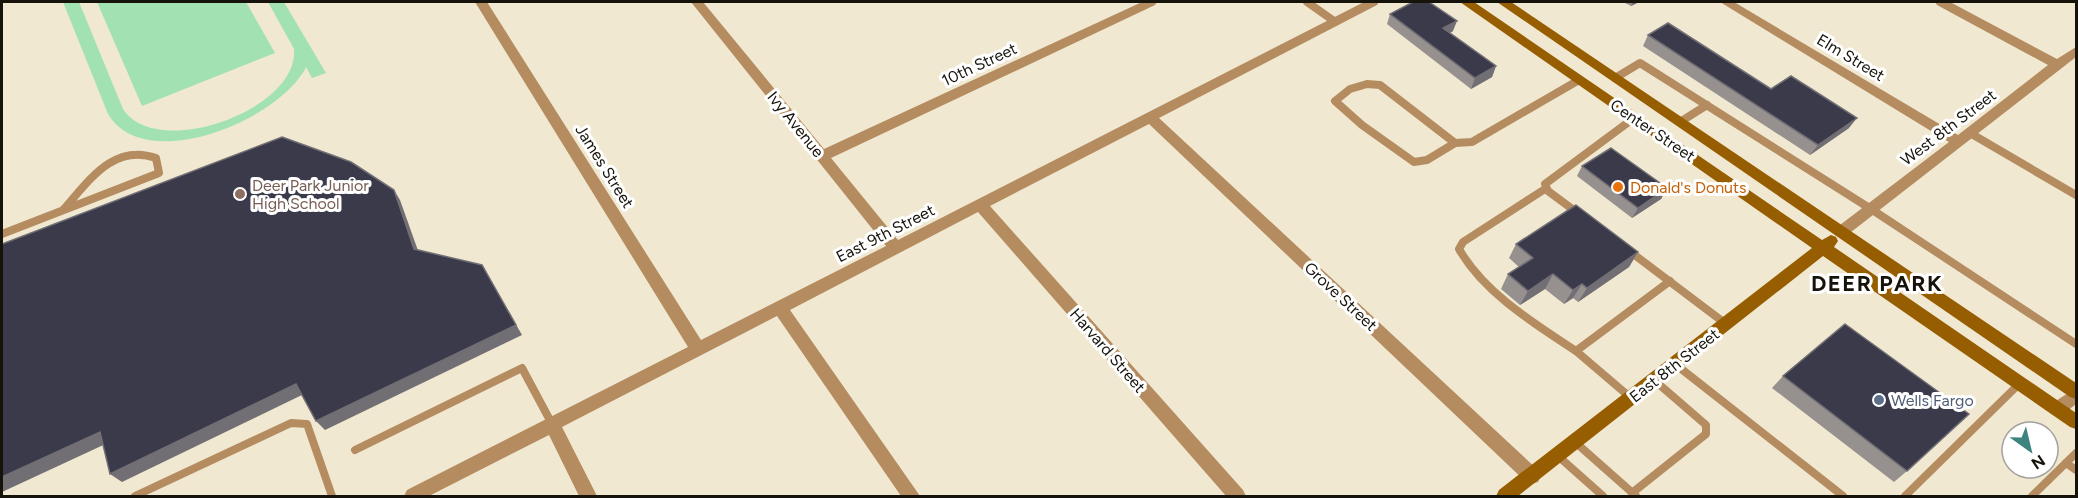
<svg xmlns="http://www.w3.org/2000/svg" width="2078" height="498" viewBox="0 0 2078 498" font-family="Figtree,sans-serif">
	<rect width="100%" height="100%" fill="#f1e8d2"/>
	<g fill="#a2e2b2">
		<path d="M63,2H79L123,109C157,161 299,110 294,49L268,2H284L326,73L312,78L306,67C280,120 145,176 108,114Z"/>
		<polygon points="97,2 246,2 275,53 142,106"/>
	</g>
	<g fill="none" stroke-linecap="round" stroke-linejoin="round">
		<g stroke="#b48c60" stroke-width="8">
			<polyline points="1307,2 1334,21"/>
			<polyline points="1615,78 1640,63 1871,209 2076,344"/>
			<polygon points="1367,84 1380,85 1455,143 1427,160 1414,162 1362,125 1335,101 1350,89"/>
			<polyline points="1680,122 1707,105"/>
			<polyline points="1970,133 2076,195"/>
			<polyline points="1455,143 1472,142 1579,80"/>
			<path d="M1545,189L1463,242L1459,249C1484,293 1535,324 1576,351"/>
			<polyline points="1579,214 1548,191 1545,184 1634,118"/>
			<path d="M2,234L159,173L156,158C113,143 89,181 63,210"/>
			<polyline points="1628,250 1726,324"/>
			<polyline points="1675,364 1843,496"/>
			<polyline points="1631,398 1576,351 1670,281"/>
			<polyline points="1575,442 1636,496"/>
			<polyline points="355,450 522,368 552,424"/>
			<polyline points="1558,456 1603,496"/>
			<polyline points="2066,463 2076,470"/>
			<polyline points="1632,493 1706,434 1706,425 1654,380"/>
			<polyline points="135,496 291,423 307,424 332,496"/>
			<polyline points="1905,496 2020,383"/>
			<polyline points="2032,496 2076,453"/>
		</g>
		<g fill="#b48c60" fill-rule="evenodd">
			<polygon points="475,2 487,2 701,340 886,246 691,2 703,2 824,149 1142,2 1157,2 1155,5 831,158 898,240 1364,2 1379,2 1377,5 1159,118 1538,470 1541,476 1538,482 1532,484 1526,482 1149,124 990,206 1243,490 1246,496 1226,496 978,212 790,310 920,496 901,496 777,316 562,427 597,496 579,496 549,435 429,496 404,496 407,490 688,347"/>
			<polygon points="1720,2 1734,2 1958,135 2048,65 1937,5 1935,2 1950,2 2057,59 2076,47 2076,57 1846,236 1836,236 1834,232 1836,228 1949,142"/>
			<path d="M2076,388V404C2068,410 2062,418 2051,414L2049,409L2051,404Z"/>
		</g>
		<g fill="#975d01" fill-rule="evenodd">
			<polygon points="1460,2 1474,2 1822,240 1831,235 1836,237 1838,241 1834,247 2076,413 2076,429 2070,427 1823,256 1518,496 1496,496 1499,490 1812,248"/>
			<polygon points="1497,2 1511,2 2076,383 2076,399 2070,397"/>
		</g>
	</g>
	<g fill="#96918e">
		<polygon points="1623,2 1639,2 1631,6"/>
		<polygon points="1390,14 1453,31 1450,33 1496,66 1492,77 1471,89 1387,24"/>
		<polygon points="1648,35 1771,89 1849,128 1810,155 1643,46"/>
		<polygon points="1582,166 1667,188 1661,199 1632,218 1577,176"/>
		<polygon points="1516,244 1638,252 1629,267 1578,302 1573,298 1564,304 1545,289 1520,305 1501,289 1508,274 1519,267 1509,258"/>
		<polygon points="1783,376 1907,471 1894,482 1772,388"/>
	</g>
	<g fill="#716e74">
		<polygon points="1633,2 1639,2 1631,6"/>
		<polygon points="1457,21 1453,31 1440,39 1443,28"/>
		<polygon points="1496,66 1492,77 1471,89 1475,78"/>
		<polygon points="1857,118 1849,128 1810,155 1818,145"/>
		<polygon points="1667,188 1661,199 1632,218 1638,208"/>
		<polygon points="394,190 400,200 421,259 414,249"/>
		<polygon points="1638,252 1629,267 1578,302 1587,288"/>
		<polygon points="482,265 522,335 325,430 316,421"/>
		<polygon points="1553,274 1545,289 1520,305 1528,291"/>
		<polygon points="1582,284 1573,298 1564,304 1573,290"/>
		<polygon points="296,384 304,394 122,482 110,474"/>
		<polygon points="100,432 112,441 2,492 2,477"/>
	</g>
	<g fill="#3a3a4b" stroke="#716e74" stroke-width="1.5">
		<polygon points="1413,2 1429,2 1457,21 1443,28 1496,66 1475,78 1390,14"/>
		<polygon points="1668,23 1771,89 1791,76 1857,118 1818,145 1648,35"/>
		<polygon points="282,137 351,162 394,190 414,249 482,265 516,325 316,421 296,384 110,474 100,432 2,477 2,244"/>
		<polygon points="1611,148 1667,188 1638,208 1582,166"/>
		<polygon points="1576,205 1638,252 1587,288 1582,284 1573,290 1553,274 1528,291 1508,274 1533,258 1516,244"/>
		<polygon points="1845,324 1969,414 1907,471 1783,376"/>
	</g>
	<circle fill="#e8710a" stroke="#fff" stroke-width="2" cx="1618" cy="187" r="6"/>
	<circle fill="#8d6e63" stroke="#fff" stroke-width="2" cx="240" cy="194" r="6"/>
	<circle fill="#5c6f8a" stroke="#fff" stroke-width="2" cx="1879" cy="400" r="6"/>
	<g text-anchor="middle" stroke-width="6" stroke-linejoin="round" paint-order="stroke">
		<g font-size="16" fill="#16130b" stroke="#fff">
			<text transform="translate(1851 57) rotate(31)" y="6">Elm Street</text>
			<text transform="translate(979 64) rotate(-25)" y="6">10th Street</text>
			<text transform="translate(796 124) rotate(51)" y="6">Ivy Avenue</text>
			<text transform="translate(1948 127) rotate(-37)" y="6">West 8th Street</text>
			<text transform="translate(1653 130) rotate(34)" y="6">Center Street</text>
			<text transform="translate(605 166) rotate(58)" y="6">James Street</text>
			<text transform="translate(885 233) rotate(-27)" y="6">East 9th Street</text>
			<text transform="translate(1341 296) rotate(43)" y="6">Grove Street</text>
			<text transform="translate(1108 350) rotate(49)" y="6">Harvard Street</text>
			<text transform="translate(1674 365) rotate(-38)" y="6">East 8th Street</text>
		</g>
		<g font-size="16" fill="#785e54" stroke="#fff" text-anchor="start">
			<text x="252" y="191">Deer Park Junior<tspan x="252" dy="18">High School</tspan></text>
		</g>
		<g font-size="16" fill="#c56008" stroke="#fff" text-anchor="start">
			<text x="1630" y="193">Donald's Donuts</text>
		</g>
		<g font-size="16" fill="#4e5e75" stroke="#fff" text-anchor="start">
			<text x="1891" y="406">Wells Fargo</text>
		</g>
		<g font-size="22" font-weight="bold" letter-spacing="1.5" fill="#16130b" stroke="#fff">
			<text x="1877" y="291">DEER PARK</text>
		</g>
	</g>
	<rect width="2078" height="498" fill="none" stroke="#16130b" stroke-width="6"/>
	<g transform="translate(2030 450) rotate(146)"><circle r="28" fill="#ffffff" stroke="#a2a19d" stroke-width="1.5"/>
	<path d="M0-4.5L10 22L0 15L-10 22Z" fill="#3d847e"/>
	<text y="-9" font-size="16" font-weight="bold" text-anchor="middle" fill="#16130b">N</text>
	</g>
</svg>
